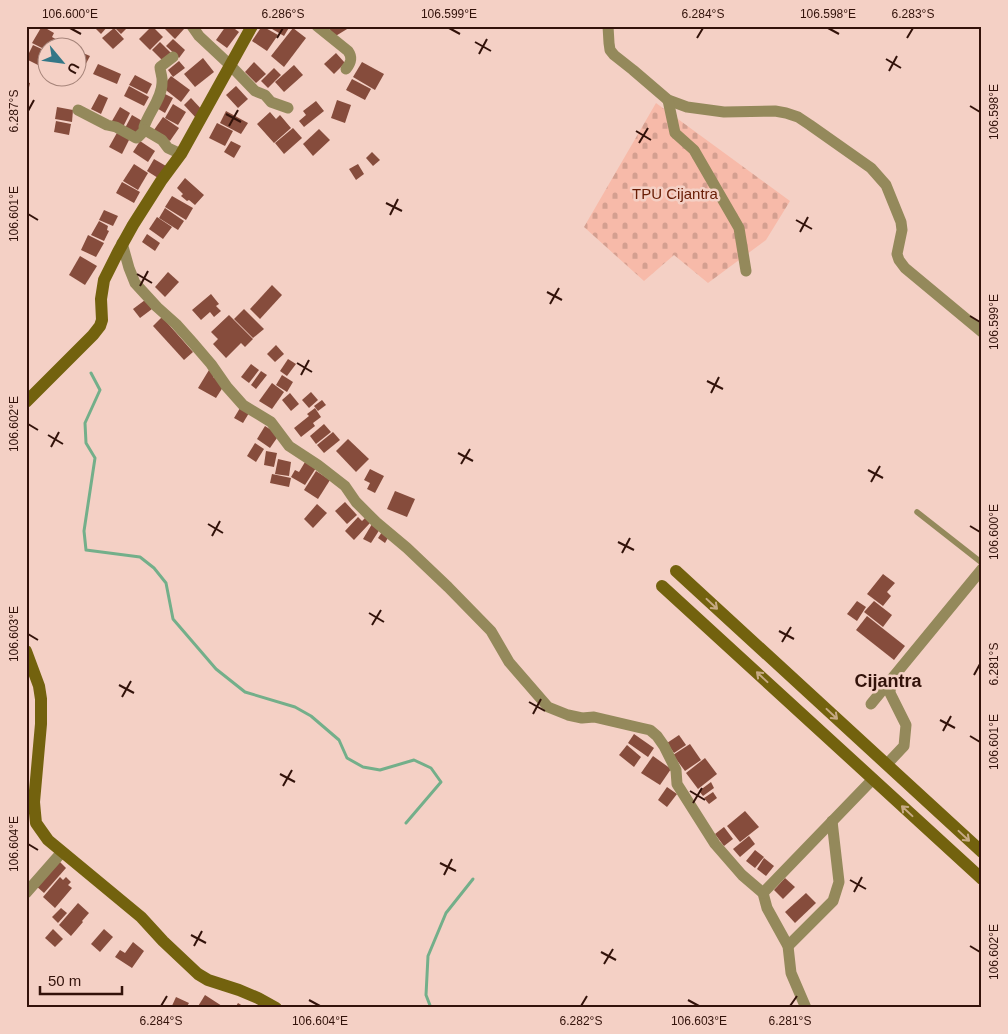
<svg xmlns="http://www.w3.org/2000/svg" width="1008" height="1034" viewBox="0 0 1008 1034" font-family="Arial,sans-serif">
	<defs>
		<pattern id="cemetery-stones" width="16" height="16" patternUnits="userSpaceOnUse" patternTransform="scale(1.25)"><rect width="16" height="16" fill="#f7baa9"/><path d="M2 7V4a2 2 0 0 1 4 0v3zM10 15v-3a2 2 0 0 1 4 0v3z" fill="#d49f90"/></pattern>
	</defs>
	<rect width="100%" height="100%" fill="#f4d0c5"/>
	<polygon fill="url(#cemetery-stones)" points="656,103 790,201 766,240 708,283 674,255 644,281 584,227"/>
	<g fill="none" stroke-linecap="round" stroke-linejoin="round">
		<g stroke="#73af8a" stroke-width="3">
			<polyline points="91,373 100,390 85,423 86,443 95,458 84,531 86,550 140,557 154,568 166,583 173,619 216,669 245,692 295,707 311,716 339,740 347,758 363,767 380,770 414,760 431,768 441,782 406,823"/>
			<polyline points="431,1008 426,995 428,956 446,913 473,879"/>
		</g>
	</g>
	<g fill="#864c3c">
		<polygon points="42,26 54,33 52,37 59,41 56,48 48,48 48,51 32,43"/>
		<polygon points="93,26 108,26 101,34"/>
		<polygon points="113,26 129,26 121,34"/>
		<polygon points="152,26 163,37 150,50 139,39"/>
		<polygon points="162,26 181,26 184,29 175,39"/>
		<polygon points="226,26 231,26 239,32 227,48 216,40"/>
		<polygon points="262,26 278,35 267,51 252,41"/>
		<polygon points="267,26 290,26 284,36"/>
		<polygon points="328,26 352,26 334,37"/>
		<polygon points="114,28 124,39 113,49 102,38"/>
		<polygon points="293,28 306,38 284,67 271,56"/>
		<polygon points="173,39 185,50 179,58 166,46"/>
		<polygon points="160,42 171,53 163,61 152,50"/>
		<polygon points="33,45 48,52 48,61 44,68 26,59"/>
		<polygon points="83,53 90,56 81,73 78,71 78,64"/>
		<polygon points="336,53 345,63 334,74 324,64"/>
		<polygon points="203,58 214,72 195,87 184,74"/>
		<polygon points="179,61 185,68 173,77 168,70"/>
		<polygon points="254,62 266,74 256,83 245,72"/>
		<polygon points="362,62 384,74 375,90 353,77"/>
		<polygon points="98,64 121,74 117,84 93,74"/>
		<polygon points="294,65 303,75 284,92 275,82"/>
		<polygon points="274,68 281,75 268,88 261,81"/>
		<polygon points="135,75 152,84 147,94 129,85"/>
		<polygon points="171,76 190,90 181,102 162,87"/>
		<polygon points="352,79 371,89 365,100 346,90"/>
		<polygon points="26,82 30,83 27,96 26,96"/>
		<polygon points="129,86 149,97 144,106 124,96"/>
		<polygon points="236,86 248,99 238,108 226,95"/>
		<polygon points="163,93 173,98 165,113 155,107"/>
		<polygon points="99,94 108,98 101,114 91,109"/>
		<polygon points="191,98 204,112 197,119 184,105"/>
		<polygon points="337,100 351,105 345,123 331,118"/>
		<polygon points="316,101 324,111 304,127 299,121 306,115 303,111"/>
		<polygon points="173,104 186,112 178,125 165,118"/>
		<polygon points="57,107 73,110 72,122 55,119"/>
		<polygon points="120,107 130,113 123,127 112,121"/>
		<polygon points="226,111 248,123 241,134 220,123"/>
		<polygon points="270,112 276,119 280,115 291,128 274,143 257,124"/>
		<polygon points="132,115 144,122 137,135 125,128"/>
		<polygon points="163,117 179,128 170,141 154,130"/>
		<polygon points="56,121 71,124 69,135 54,132"/>
		<polygon points="217,123 233,131 225,146 209,138"/>
		<polygon points="293,128 302,138 284,154 275,143"/>
		<polygon points="319,129 330,140 313,156 303,144"/>
		<polygon points="118,131 130,138 122,154 109,147"/>
		<polygon points="140,141 155,151 148,162 133,152"/>
		<polygon points="231,141 241,146 234,158 224,152"/>
		<polygon points="372,152 380,160 373,166 366,158"/>
		<polygon points="154,159 166,166 158,178 147,171"/>
		<polygon points="134,164 148,173 138,190 123,181"/>
		<polygon points="358,164 364,174 356,180 349,169"/>
		<polygon points="185,178 204,195 195,205 189,200 187,201 181,196 183,194 177,188"/>
		<polygon points="122,182 140,192 134,203 116,193"/>
		<polygon points="172,196 193,208 186,220 165,207"/>
		<polygon points="165,208 184,221 178,230 159,218"/>
		<polygon points="104,210 118,216 113,226 99,220"/>
		<polygon points="157,217 172,227 163,239 149,229"/>
		<polygon points="99,221 108,226 107,230 109,231 104,241 91,235"/>
		<polygon points="147,234 160,243 155,251 142,242"/>
		<polygon points="88,235 104,243 96,257 81,250"/>
		<polygon points="80,256 97,266 85,285 69,275"/>
		<polygon points="168,272 179,282 165,297 155,287"/>
		<polygon points="272,285 282,295 260,319 250,309"/>
		<polygon points="211,294 219,304 216,306 221,311 214,317 210,312 201,320 192,310"/>
		<polygon points="145,300 152,309 140,318 133,309"/>
		<polygon points="244,309 264,329 253,338 234,319"/>
		<polygon points="229,315 253,339 245,347 241,343 226,358 213,344 218,339 211,332"/>
		<polygon points="162,317 193,352 184,360 153,326"/>
		<polygon points="276,345 284,354 275,362 267,354"/>
		<polygon points="288,359 296,364 287,376 280,371"/>
		<polygon points="251,364 259,370 249,383 241,377"/>
		<polygon points="209,370 215,373 213,377 225,384 216,398 198,388"/>
		<polygon points="261,371 267,375 256,389 251,385"/>
		<polygon points="282,375 293,382 287,392 276,385"/>
		<polygon points="272,383 284,392 272,409 259,401"/>
		<polygon points="311,392 318,400 309,408 302,400"/>
		<polygon points="290,393 299,404 291,411 282,400"/>
		<polygon points="322,400 326,405 318,411 314,406"/>
		<polygon points="240,408 249,413 243,423 234,418"/>
		<polygon points="315,408 321,417 313,423 315,426 301,437 294,428 309,416 307,414"/>
		<polygon points="324,424 331,432 316,444 310,436"/>
		<polygon points="265,426 279,435 270,448 257,439"/>
		<polygon points="333,432 340,440 324,453 317,445"/>
		<polygon points="348,439 369,459 356,472 336,451"/>
		<polygon points="255,443 264,449 256,462 247,456"/>
		<polygon points="266,451 277,453 274,467 264,465"/>
		<polygon points="278,459 291,462 289,476 275,474"/>
		<polygon points="305,462 316,468 305,485 291,477 295,470 299,472"/>
		<polygon points="370,469 384,476 375,493 367,489 370,483 364,480"/>
		<polygon points="316,471 330,480 318,499 304,490"/>
		<polygon points="272,474 291,478 289,487 270,483"/>
		<polygon points="395,491 415,499 407,517 387,509"/>
		<polygon points="345,502 357,515 347,524 335,511"/>
		<polygon points="317,504 327,513 313,528 304,519"/>
		<polygon points="358,517 362,521 365,518 370,523 354,540 345,531"/>
		<polygon points="372,524 380,529 371,543 363,539"/>
		<polygon points="382,532 389,536 385,543 378,538"/>
		<polygon points="883,574 895,583 887,592 891,596 883,606 867,594"/>
		<polygon points="857,601 866,607 857,621 847,614"/>
		<polygon points="874,601 892,615 883,627 864,612"/>
		<polygon points="867,616 905,646 894,660 856,630"/>
		<polygon points="634,734 654,748 648,757 628,743"/>
		<polygon points="679,735 686,745 674,753 667,743"/>
		<polygon points="690,744 701,760 685,771 673,755"/>
		<polygon points="627,745 641,757 634,767 619,755"/>
		<polygon points="653,756 671,769 660,785 641,773"/>
		<polygon points="705,758 717,774 698,789 686,773"/>
		<polygon points="711,782 714,788 703,796 699,791"/>
		<polygon points="667,787 677,794 667,807 658,800"/>
		<polygon points="713,792 717,798 709,804 704,798"/>
		<polygon points="745,811 759,827 740,842 727,826"/>
		<polygon points="724,827 733,839 724,846 715,834"/>
		<polygon points="749,836 755,844 740,857 733,849"/>
		<polygon points="755,850 764,857 755,868 746,861"/>
		<polygon points="764,858 774,866 766,876 757,869"/>
		<polygon points="58,860 66,868 44,893 35,885"/>
		<polygon points="60,877 63,880 66,877 71,882 68,885 72,888 55,908 43,897"/>
		<polygon points="785,878 795,887 783,899 774,890"/>
		<polygon points="806,893 816,903 795,923 785,912"/>
		<polygon points="78,903 89,913 82,921 83,922 71,936 59,925"/>
		<polygon points="61,908 67,913 58,923 52,917"/>
		<polygon points="53,929 63,939 55,947 45,938"/>
		<polygon points="104,929 113,937 100,952 91,944"/>
		<polygon points="133,942 144,951 132,968 115,957 120,950 125,953"/>
		<polygon points="205,995 222,1006 221,1008 197,1008"/>
		<polygon points="176,997 189,1003 186,1008 171,1008"/>
		<polygon points="238,1003 246,1008 235,1008"/>
	</g>
	<g fill="none" stroke-linecap="round" stroke-linejoin="round">
		<polyline stroke="#94895b" stroke-width="5.5" points="917,512 982,563"/>
		<g stroke="#94895b" stroke-width="11">
			<polyline points="192,26 199,36 230,65 255,91 265,95 271,102 288,108"/>
			<path d="M317,26L348,51C353,58 351,63 346,69"/>
			<polyline points="608,26 609,43 610,50 614,55 633,70 668,100 687,107 724,112 775,111 786,113 798,117 810,125 871,168 886,185 901,222 902,230 897,254 899,260 905,268 982,332"/>
			<path d="M173,57L160,67C160,72 163,77 162,83C162,98 149,112 144,127L145,130L162,140L168,148L181,154"/>
			<polyline points="668,100 675,133 694,150 739,228 746,271"/>
			<polyline points="78,110 107,125 116,127 136,138 138,137 145,130"/>
			<polyline points="122,243 129,268 135,283 157,307 176,324 193,343 211,364 227,387 243,405 271,422 289,446 318,465 345,486 356,502 376,522 407,548 448,587 491,631 509,662 548,707 568,715 582,718 594,717 641,728 650,730 657,736 664,746 676,770 677,784 715,844 742,875 763,893 767,908 788,946 791,973 806,1008"/>
			<polyline points="871,704 982,569"/>
			<polyline points="887,764 904,746 906,725 890,693 891,680"/>
			<polyline points="26,893 62,852"/>
			<polyline points="763,893 873,779"/>
			<polyline points="788,946 833,901 839,882 832,821"/>
		</g>
		<g stroke="#73620e" stroke-width="12">
			<polyline points="26,402 93,335 100,326 102,320 101,299 104,280 118,252 133,225 161,181 181,154 252,26"/>
			<polyline points="676,571 982,852"/>
			<polyline points="662,586 982,879"/>
			<polyline points="26,651 39,686 41,699 41,724 34,802 35,813 36,823 48,840 141,917 163,941 198,974 208,980 239,990 258,998 276,1008"/>
		</g>
	</g>
	<defs><path id="oneway-shaft" d="M-6 0H5M1.5-3L5.5 0L1.5 3" fill="none" stroke-width="1.6" stroke-linecap="round" stroke-linejoin="round" transform="scale(1.25)"/></defs>
	<g stroke="#c7aa85">
		<use href="#oneway-shaft" transform="translate(712 604) rotate(43)"/>
		<use href="#oneway-shaft" transform="translate(762 677) rotate(-137)"/>
		<use href="#oneway-shaft" transform="translate(832 714) rotate(43)"/>
		<use href="#oneway-shaft" transform="translate(907 811) rotate(-137)"/>
		<use href="#oneway-shaft" transform="translate(964 836) rotate(43)"/>
	</g>
	<path fill="none" stroke="#32120a" stroke-width="2" d="M70,28L81,34M449,28L460,34M828,28L839,34M277,38L283,28M697,38L703,28M907,38L913,28M475,42L491,51M479,54L487,39M886,59L901,68M889,71L897,56M970,106L980,112M28,111L34,100M226,114L241,122M229,126L238,110M636,131L651,140M639,143L648,128M386,203L402,211M28,214L38,220M390,215L398,199M796,220L812,229M800,232L808,217M137,274L152,283M140,286L148,271M547,292L562,300M550,304L559,288M970,316L980,322M297,363L312,372M301,375L309,360M707,381L723,389M711,393L719,377M28,424L38,430M48,435L63,444M51,447L59,432M458,453L473,461M461,464L470,449M868,470L883,478M871,482L880,466M208,524L223,533M970,526L980,532M212,536L220,521M618,542L634,550M622,553L630,538M369,613L384,622M372,625L381,610M779,631L794,639M28,634L38,640M782,642L791,627M974,675L980,664M119,685L134,693M122,697L131,681M529,702L545,711M533,714L541,699M940,720L955,728M943,731L951,716M970,736L980,742M280,774L295,782M283,786L292,770M690,791L705,800M693,803L702,788M28,844L38,850M440,863L456,871M444,875L452,859M850,880L866,889M854,892L862,877M191,935L206,943M194,946L202,931M970,946L980,952M601,952L616,960M604,964L613,949M309,1000L320,1006M688,1000L699,1006M161,1006L167,996M581,1006L587,996M790,1006L797,996"/>
	<g text-anchor="middle" stroke-width="5" stroke-linejoin="round" paint-order="stroke">
		<g font-size="15" fill="#681c04" stroke="#f4d0c5">
			<text x="675" y="199">TPU Cijantra</text>
		</g>
		<g font-size="18" font-weight="bold" fill="#32120a" stroke="#f4d0c5">
			<text x="888" y="687">Cijantra</text>
		</g>
	</g>
	<rect width="1008" height="1034" fill="none" stroke="#f4d0c5" stroke-width="55"/>
	<g transform="translate(62 62) rotate(119)"><circle r="24" fill="#f4d0c5" stroke="#a6847a"/>
	<path d="M0-4L9 19L0 12L-9 19Z" fill="#347787"/>
	<text y="-8" font-size="14" font-weight="bold" text-anchor="middle" fill="#32120a">U</text>
	</g>
	<path d="M40 986v8h82v-8" fill="none" stroke="#32120a" stroke-width="2.5"/>
	<text x="48" y="986" font-size="15" fill="#32120a" stroke="#f4d0c5" stroke-width="4" paint-order="stroke">50 m</text>
	<rect x="28" y="28" width="952" height="978" fill="none" stroke="#32120a" stroke-width="2"/>
	<g font-size="12" text-anchor="middle" fill="#32120a">
		<text x="70" y="18">106.600°E</text>
		<text x="283" y="18">6.286°S</text>
		<text x="449" y="18">106.599°E</text>
		<text x="703" y="18">6.284°S</text>
		<text x="828" y="18">106.598°E</text>
		<text x="913" y="18">6.283°S</text>
		<text transform="translate(14 111) rotate(-90)" y="4">6.287°S</text>
		<text transform="translate(994 112) rotate(-90)" y="4">106.598°E</text>
		<text transform="translate(14 214) rotate(-90)" y="4">106.601°E</text>
		<text transform="translate(994 322) rotate(-90)" y="4">106.599°E</text>
		<text transform="translate(14 424) rotate(-90)" y="4">106.602°E</text>
		<text transform="translate(994 532) rotate(-90)" y="4">106.600°E</text>
		<text transform="translate(14 634) rotate(-90)" y="4">106.603°E</text>
		<text transform="translate(994 664) rotate(-90)" y="4">6.281°S</text>
		<text transform="translate(994 742) rotate(-90)" y="4">106.601°E</text>
		<text transform="translate(14 844) rotate(-90)" y="4">106.604°E</text>
		<text transform="translate(994 952) rotate(-90)" y="4">106.602°E</text>
		<text x="161" y="1025">6.284°S</text>
		<text x="320" y="1025">106.604°E</text>
		<text x="581" y="1025">6.282°S</text>
		<text x="699" y="1025">106.603°E</text>
		<text x="790" y="1025">6.281°S</text>
	</g>
</svg>
